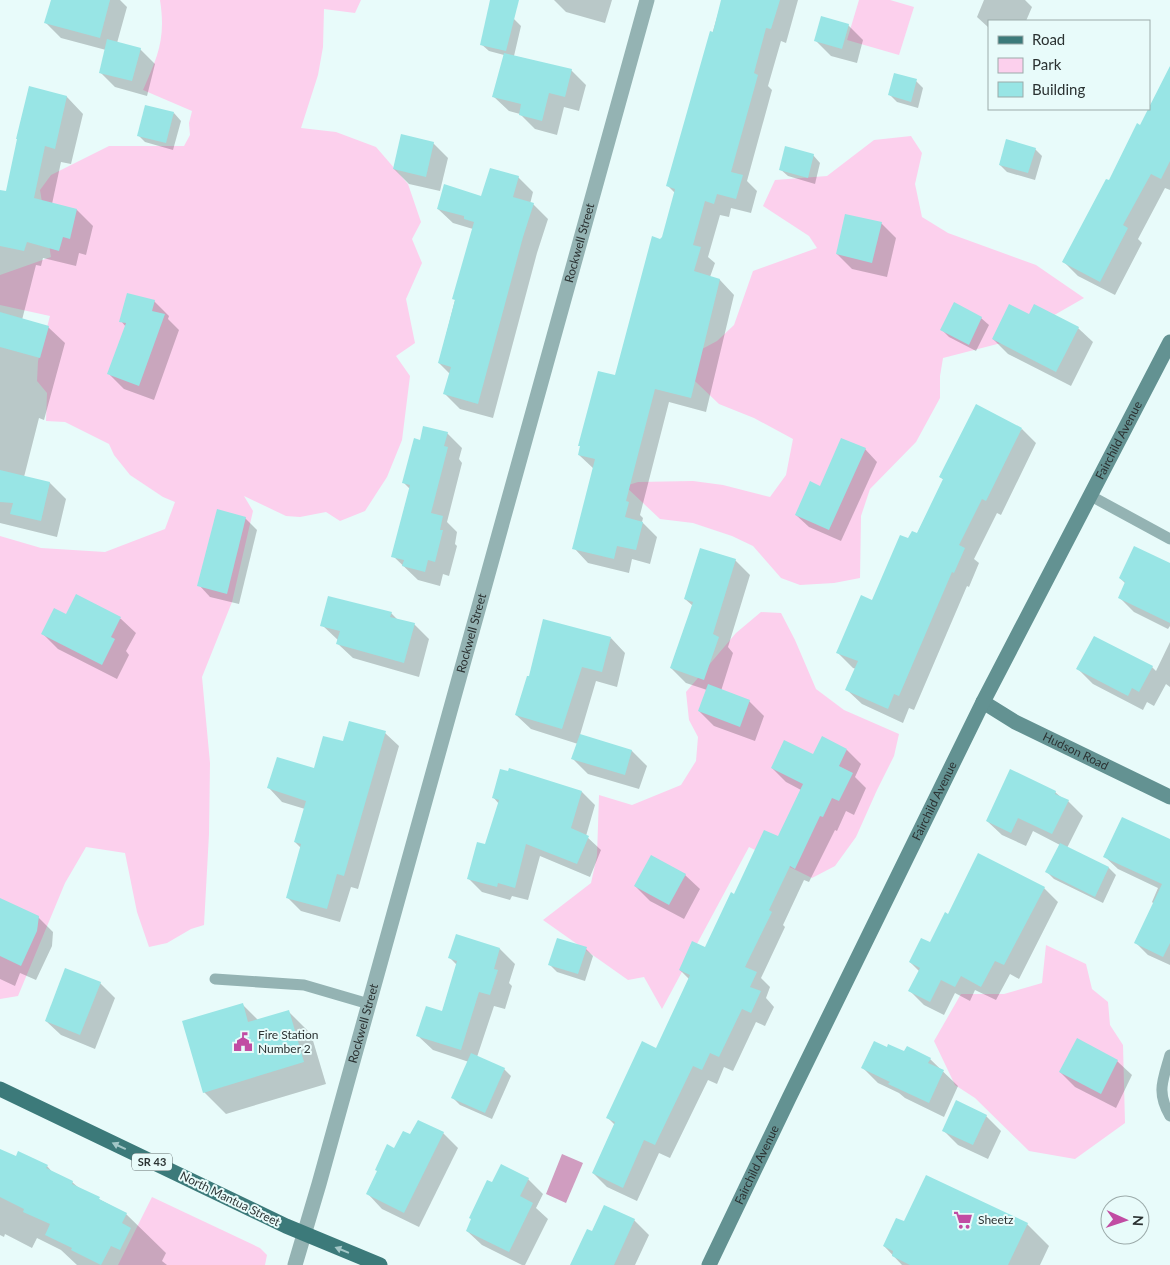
<svg xmlns="http://www.w3.org/2000/svg" width="1170" height="1265" viewBox="0 0 1170 1265" font-family="Lato,sans-serif">
	<rect width="100%" height="100%" fill="#e8fbfa"/>
	<g fill="#fcd0ed">
		<path d="M160,0H361L355,13L324,9L323,47L318,75L301,128L336,132L376,147L408,184L421,222L412,239L422,263L406,299L415,343L396,356L410,376L402,440L387,477L365,511L340,521L326,512L300,517L286,516L244,496L253,511L232,602L202,677L210,763L209,834L204,925L191,929L167,943L149,947L137,912L125,853L86,847L65,883L18,996L0,999V536L41,548L105,552L165,529L175,502L163,497L130,475L114,455L109,444L65,422L46,421L47,393L37,381L38,361L50,316L0,305V275L51,257L40,190L51,175L109,146H184L190,135L189,123L192,111L143,90C158,56 166,38 160,0Z"/>
		<polygon points="859,0 890,0 914,7 899,55 847,40"/>
		<polygon points="911,136 922,153 915,184 922,217 948,233 1036,265 1084,298 1009,341 943,358 940,376 940,398 916,442 870,489 861,516 860,578 834,583 800,585 781,578 753,546 732,536 693,523 660,519 625,486 638,482 693,481 723,485 770,497 786,475 793,439 754,418 719,404 676,363 717,341 734,325 753,271 817,248 809,236 763,206 775,180 827,176 874,140"/>
		<polygon points="761,612 781,613 795,640 816,689 844,710 899,734 894,756 877,790 856,837 835,866 812,878 749,847 662,1009 644,977 628,980 543,920 591,883 597,856 599,795 632,805 681,785 696,761 698,737 689,720 686,692 736,633"/>
		<polygon points="1046,945 1086,964 1092,989 1108,1002 1110,1025 1123,1045 1125,1123 1075,1159 1029,1151 975,1098 955,1085 934,1041 961,994 1004,994 1042,983"/>
		<polygon points="152,1197 260,1248 267,1255 265,1265 118,1265"/>
	</g>
	<polygon fill="#d09dc0" points="562,1154 583,1163 566,1203 546,1194"/>
	<g fill="#0003">
		<polygon points="52,0 120,0 127,7 117,43 140,49 155,64 147,96 115,87 100,72 106,50 61,38 46,23"/>
		<polygon points="554,0 612,0 605,23 566,12"/>
		<polygon points="722,0 798,0 786,43 781,41 768,86 772,90 747,181 757,191 751,213 731,208 729,217 720,215 708,257 715,263 710,277 720,280 734,295 706,412 669,402 640,515 643,518 642,522 657,537 650,564 632,559 629,573 588,563 574,548 594,469 579,455 616,377 663,237 675,193 668,186"/>
		<polygon points="984,0 1025,0 1032,7 1026,21 989,21 989,28 977,17"/>
		<polygon points="514,19 521,26 514,56 571,70 586,85 579,111 564,107 557,135 535,129 520,114 509,111 494,97 504,55 489,51 481,44"/>
		<polygon points="848,25 863,40 857,63 831,56 816,41"/>
		<polygon points="1170,68 1170,190 1165,188 1138,239 1142,243 1115,295 1078,276 1063,261 1141,127"/>
		<polygon points="916,81 923,88 918,108 897,102 890,95"/>
		<polygon points="29,88 67,97 83,114 71,164 61,162 52,204 77,210 93,226 86,255 79,253 76,266 43,258 41,266 36,265 22,320 48,327 65,343 44,420 39,418 24,477 50,483 66,499 57,537 0,523 0,191 7,193"/>
		<polygon points="174,113 181,121 173,150 145,142 138,135"/>
		<polygon points="433,143 448,158 440,191 409,184 394,169"/>
		<polygon points="1035,149 1042,156 1035,180 1007,172 1000,165"/>
		<polygon points="813,155 820,163 815,184 788,176 780,169"/>
		<polygon points="518,177 533,192 530,204 533,204 548,219 537,253 493,418 460,409 445,394 450,374 439,363 473,229 453,223 438,209 482,198"/>
		<polygon points="881,223 896,238 887,277 852,269 837,254"/>
		<polygon points="154,301 169,316 168,319 179,330 154,400 124,389 109,374 126,327 121,321"/>
		<polygon points="1029,316 1078,328 1093,342 1071,386 1008,354 993,339"/>
		<polygon points="981,318 989,325 976,351 949,337 942,330"/>
		<polygon points="1022,429 1036,443 1001,515 997,513 974,559 979,563 969,587 967,586 914,710 909,708 903,723 862,704 847,690 856,669 853,668 838,653 872,601 909,540 917,534 944,480 940,477"/>
		<polygon points="447,433 462,448 459,459 462,463 447,522 457,532 455,544 457,546 449,576 443,574 440,586 418,580 393,556 410,489 404,483 421,441"/>
		<polygon points="865,449 877,462 841,541 809,527 796,515 820,487"/>
		<polygon points="245,518 257,530 239,604 210,597 199,585"/>
		<polygon points="735,560 750,575 728,647 733,653 721,691 749,701 764,716 755,741 714,726 699,711 707,690 686,683 671,668 693,606 685,599"/>
		<polygon points="1170,565 1170,626 1168,629 1134,612 1120,598 1126,584 1120,578"/>
		<polygon points="76,596 121,619 136,633 126,651 129,655 117,679 58,649 43,634 67,616"/>
		<polygon points="391,613 398,620 414,624 429,639 419,677 353,658 338,644 339,641 322,625"/>
		<polygon points="611,638 625,653 617,687 596,681 580,735 632,751 647,766 639,789 588,774 573,759 578,744 531,729 516,715"/>
		<polygon points="1170,642 1170,687 1166,684 1154,706 1147,702 1143,710 1093,684 1078,669 1152,667 1156,671"/>
		<polygon points="385,733 399,746 358,889 351,887 340,922 301,911 287,897 301,848 295,842 305,809 282,802 269,788 315,770 344,743"/>
		<polygon points="847,750 861,764 855,777 866,788 854,815 846,811 837,831 835,830 809,882 804,880 783,925 785,927 761,978 770,987 766,998 774,1007 765,1026 756,1022 733,1071 724,1067 717,1084 708,1080 670,1158 659,1153 637,1201 607,1187 593,1173 615,1125 608,1118 657,1049 689,979 680,970 706,949 735,895 778,838 801,790 786,782 772,768 814,755"/>
		<polygon points="582,792 595,805 586,836 601,850 590,877 540,856 528,900 512,896 510,900 482,892 468,878 486,846 499,804 493,797"/>
		<polygon points="1055,792 1062,798 1068,801 1083,816 1067,848 1109,868 1116,875 1103,903 1054,879 1047,872 1060,845 1033,831 1026,846 1002,835 987,821"/>
		<polygon points="1170,856 1170,965 1148,955 1136,943 1154,904 1152,902 1158,888 1118,869 1105,857"/>
		<polygon points="685,875 700,889 684,919 650,901 635,886"/>
		<polygon points="1044,888 1058,902 1019,979 1010,974 996,1000 975,990 970,1001 955,993 944,1015 924,1005 910,991 920,972 910,962 931,944"/>
		<polygon points="0,899 38,917 53,932 52,946 36,980 20,973 15,986 0,979"/>
		<polygon points="500,949 515,964 509,983 512,986 505,1009 494,1006 477,1057 504,1069 511,1076 492,1119 460,1105 453,1098 469,1062 433,1050 418,1036 442,1013 457,965 450,958"/>
		<polygon points="586,949 593,956 585,981 557,972 550,965"/>
		<polygon points="100,983 115,998 95,1049 61,1035 46,1021"/>
		<polygon points="242,1004 258,1020 289,1012 311,1034 326,1084 226,1114 204,1092"/>
		<polygon points="888,1048 930,1059 958,1086 944,1117 905,1098 899,1093 878,1083 863,1068"/>
		<polygon points="1117,1061 1132,1075 1116,1108 1075,1087 1060,1072"/>
		<polygon points="986,1116 1001,1131 988,1159 958,1145 943,1130"/>
		<polygon points="443,1133 458,1148 419,1227 382,1209 368,1194 395,1149 411,1136"/>
		<polygon points="0,1150 17,1158 47,1166 54,1174 72,1182 79,1188 126,1214 166,1253 162,1261 167,1265 77,1265 61,1250 37,1238 32,1248 5,1234 4,1237 0,1235"/>
		<polygon points="502,1166 528,1179 543,1194 536,1208 548,1219 525,1265 522,1265 482,1245 467,1231"/>
		<polygon points="605,1206 634,1220 649,1235 635,1265 572,1265 593,1232"/>
		<polygon points="905,1223 1027,1224 1049,1246 1040,1265 902,1265 884,1246"/>
	</g>
	<g fill="#98e5e5">
		<polygon points="51,0 110,0 100,38 44,23"/>
		<polygon points="490,0 519,0 506,51 480,45"/>
		<polygon points="721,0 780,0 771,29 766,28 754,73 758,75 731,172 743,175 736,199 717,194 714,204 705,201 693,245 701,247 694,271 720,279 691,398 655,389 626,501 629,502 625,517 643,522 636,550 617,546 614,559 572,549 595,459 578,455 580,446 578,446 598,371 615,375 652,236 660,239 662,237 675,189 666,186 710,31 713,32"/>
		<polygon points="821,16 849,24 842,49 814,41"/>
		<polygon points="107,39 141,48 132,81 99,73"/>
		<polygon points="504,53 572,69 565,97 549,93 542,121 519,115 521,104 492,97"/>
		<polygon points="1170,66 1170,161 1161,179 1151,174 1123,225 1128,228 1100,282 1062,262 1106,179 1109,180 1137,123 1140,125"/>
		<polygon points="894,73 917,79 911,102 888,95"/>
		<polygon points="29,86 67,96 55,149 45,146 34,198 77,209 70,239 63,237 59,251 27,242 24,251 0,246 0,190 6,191 17,139 16,139"/>
		<polygon points="145,105 174,112 166,143 137,136"/>
		<polygon points="401,134 434,142 426,177 393,169"/>
		<polygon points="1006,139 1036,148 1028,173 999,165"/>
		<polygon points="785,146 814,154 808,178 779,170"/>
		<polygon points="490,168 519,176 513,197 534,203 523,237 478,404 443,394 451,367 438,363 455,300 452,299 474,222 464,219 464,216 437,209 444,184 481,196"/>
		<polygon points="845,214 882,222 872,263 836,254"/>
		<polygon points="127,293 155,300 152,311 165,314 139,386 107,374 126,323 119,322"/>
		<polygon points="954,302 982,317 969,345 940,330"/>
		<polygon points="1009,304 1029,314 1034,304 1079,327 1056,372 992,339"/>
		<polygon points="0,312 49,326 40,358 0,347"/>
		<polygon points="976,404 1022,428 986,501 982,499 959,545 965,548 954,573 952,572 899,696 894,694 888,709 845,690 858,661 836,653 861,595 872,600 900,535 908,538 912,531 917,533 943,479 939,477"/>
		<polygon points="423,426 448,432 444,446 448,447 431,513 443,516 440,530 443,530 435,562 428,560 425,572 402,566 404,560 391,557 410,485 402,483 414,438 420,440"/>
		<polygon points="841,438 866,448 829,530 795,515 810,481 820,486"/>
		<polygon points="0,470 50,482 41,521 10,514 13,503 0,502"/>
		<polygon points="217,509 246,517 227,594 197,586"/>
		<polygon points="1134,546 1170,563 1170,623 1118,598 1125,582 1119,578"/>
		<polygon points="700,548 736,559 713,634 719,637 704,680 670,668 693,602 684,599"/>
		<polygon points="76,594 121,617 111,637 115,639 102,665 41,634 54,608 66,614"/>
		<polygon points="328,596 392,612 390,617 415,623 404,663 336,644 340,631 320,626"/>
		<polygon points="543,619 611,637 602,672 582,667 562,729 515,715 527,676 529,676"/>
		<polygon points="1094,636 1153,666 1139,692 1132,688 1128,696 1076,669"/>
		<polygon points="708,684 750,700 740,727 698,711"/>
		<polygon points="349,721 386,731 344,876 337,874 327,909 286,898 301,844 294,842 306,801 267,788 277,757 314,768 323,736 343,741"/>
		<polygon points="580,734 632,750 625,775 571,759"/>
		<polygon points="822,736 847,749 839,766 853,773 839,801 832,798 823,817 820,816 795,869 790,866 769,910 772,912 745,967 757,972 750,987 761,991 751,1013 742,1009 719,1057 710,1053 702,1070 693,1066 655,1145 644,1140 623,1188 592,1173 615,1122 606,1118 642,1041 656,1048 690,975 679,970 692,941 705,947 731,892 734,894 764,830 778,836 803,784 771,768 784,740 813,754"/>
		<polygon points="509,768 582,791 571,828 589,836 577,864 526,844 515,888 498,883 497,887 467,879 477,842 485,844 499,800 492,798 500,769 508,771"/>
		<polygon points="1010,769 1056,791 1055,794 1069,800 1052,834 1018,818 1011,833 986,821"/>
		<polygon points="1122,817 1170,839 1170,943 1163,957 1134,943 1162,884 1103,857"/>
		<polygon points="1060,843 1109,867 1095,897 1045,872"/>
		<polygon points="978,853 1045,887 1004,965 995,961 981,987 961,976 955,987 941,980 930,1002 908,991 920,968 909,962 921,938 930,942 945,912 948,914"/>
		<polygon points="651,855 686,874 669,905 634,886"/>
		<polygon points="0,898 39,916 37,931 21,966 0,956"/>
		<polygon points="456,934 500,948 494,969 498,970 490,995 479,992 461,1050 416,1036 426,1006 442,1011 457,961 448,958"/>
		<polygon points="557,938 587,947 578,974 548,965"/>
		<polygon points="65,968 101,982 80,1035 45,1021"/>
		<polygon points="243,1003 248,1022 289,1010 304,1062 203,1093 182,1021"/>
		<polygon points="1077,1038 1118,1060 1101,1094 1059,1072"/>
		<polygon points="874,1041 887,1047 888,1044 904,1051 907,1046 931,1058 928,1063 944,1070 929,1103 888,1084 890,1082 861,1068"/>
		<polygon points="471,1053 505,1068 485,1113 451,1098"/>
		<polygon points="956,1100 987,1115 973,1145 942,1131"/>
		<polygon points="418,1120 444,1132 404,1213 366,1194 377,1171 375,1170 387,1144 394,1148 403,1131 410,1134"/>
		<polygon points="0,1149 16,1156 18,1151 48,1165 46,1168 73,1181 72,1184 100,1197 99,1199 127,1213 122,1223 131,1228 120,1250 111,1246 101,1265 71,1250 72,1248 45,1235 50,1224 23,1212 24,1209 0,1197"/>
		<polygon points="501,1164 529,1178 520,1196 533,1203 509,1252 466,1231 471,1219 469,1218 487,1180 492,1182"/>
		<polygon points="926,1175 1028,1223 1008,1265 910,1265 892,1256 893,1251 883,1246 896,1218 904,1221"/>
		<polygon points="604,1205 635,1219 614,1265 570,1265 587,1229 592,1231"/>
	</g>
	<g fill="none" stroke-linecap="round" stroke-linejoin="round">
		<g stroke="#94b3b3" stroke-width="11">
			<polyline points="1091,496 1170,539"/>
			<polyline points="215,979 304,985 369,1004"/>
			<path d="M1170,1055C1163,1080 1156,1092 1170,1116"/>
		</g>
		<path stroke="#94b3b3" stroke-width="15" id="s1" d="M295,1265L319,1184L647,0"/>
		<g stroke="#639292" stroke-width="15">
			<path id="s2" d="M983,702L1015,722L1170,797"/>
			<path id="s3" d="M709,1265L789,1098L983,702L1170,342"/>
		</g>
		<polyline stroke="#3c7a7a" stroke-width="15" points="0,1089 286,1226 380,1265"/>
	</g>
	<defs><path id="oneway-solid" d="M-6-.8H1V-3.2L6.5 0L1 3.2V.8H-6Z" transform="scale(1.25)"/></defs>
	<g fill="#a3c7c7">
		<use href="#oneway-solid" transform="translate(119 1146) rotate(-155)"/>
		<use href="#oneway-solid" transform="translate(342 1250) rotate(-158)"/>
	</g>
	<defs>
		<g id="civic-bare" transform="scale(1.5)"><path d="M-.6-6.5H3V-4.5H.6V-3L4-1V1h2V6H-6V1h2V-1L-.6-3ZM-1.2 2.5V6h2.4V2.5Z" fill="#c14ca3" stroke="#e8fbfa" stroke-width="2.5" paint-order="stroke"/></g>
		<g id="supermarket-bare" transform="scale(1.5)"><path d="M-6-5.5h2.5l.6 2H6L4.5 2H-2.5L-4.4-4H-6ZM-1.5 3.2a1.3 1.3 0 1 0 .1 0ZM3 3.2a1.3 1.3 0 1 0 .1 0Z" fill="#c14ca3" stroke="#e8fbfa" stroke-width="2.5" paint-order="stroke"/></g>
	</defs>
	<g fill-rule="evenodd">
		<use href="#civic-bare" x="243" y="1042"/>
		<use href="#supermarket-bare" x="963" y="1220"/>
	</g>
	<g text-anchor="middle" stroke-width="4" stroke-linejoin="round" paint-order="stroke">
		<rect fill="#e8fbfa" stroke="#646e6e" stroke-width="1" x="132" y="1153.5" width="40" height="17" rx="4"/>
		<g font-size="11" font-weight="bold" fill="#2b3232">
			<text x="152" y="1166">SR 43</text>
		</g>
		<g font-size="12" fill="#2b3232" stroke="#e8fbfa">
			<text dy="4" stroke="none"><textPath href="#s1" startOffset="1061">Rockwell Street</textPath></text>
			<text dy="4" stroke="none"><textPath href="#s3" startOffset="921">Fairchild Avenue</textPath></text>
			<text dy="4" stroke="none"><textPath href="#s1" startOffset="656">Rockwell Street</textPath></text>
			<text dy="4" stroke="none"><textPath href="#s2" startOffset="105">Hudson Road</textPath></text>
			<text dy="4" stroke="none"><textPath href="#s3" startOffset="516">Fairchild Avenue</textPath></text>
			<text dy="4" stroke="none"><textPath href="#s1" startOffset="251">Rockwell Street</textPath></text>
			<text dy="4" stroke="none"><textPath href="#s3" startOffset="111">Fairchild Avenue</textPath></text>
			<text transform="translate(230 1199) rotate(26)" y="4">North Mantua Street</text>
		</g>
		<g font-size="12" fill="#2b3232" stroke="#e8fbfa" text-anchor="start">
			<text x="258" y="1039">Fire Station<tspan x="258" dy="14">Number 2</tspan></text>
			<text x="978" y="1224">Sheetz</text>
		</g>
	</g>
	<rect x="988" y="20" width="162" height="90" fill="#e8fbfa" stroke="#9cabaa"/>
	<rect x="998" y="36" width="25" height="8" fill="#3c7a7a" stroke="#9cabaa"/>
	<text x="1032" y="45" font-size="15" fill="#2b3232">Road</text>
	<rect x="998" y="58" width="25" height="15" fill="#fcd0ed" stroke="#9cabaa"/>
	<text x="1032" y="70" font-size="15" fill="#2b3232">Park</text>
	<rect x="998" y="82" width="25" height="15" fill="#98e5e5" stroke="#9cabaa"/>
	<text x="1032" y="95" font-size="15" fill="#2b3232">Building</text>
	<g transform="translate(1125 1220) rotate(93)"><circle r="24" fill="#e8fbfa" stroke="#9cabaa"/>
	<path d="M0-4L9 19L0 12L-9 19Z" fill="#c14ca3"/>
	<text y="-8" font-size="14" font-weight="bold" text-anchor="middle" fill="#2b3232">N</text>
	</g>
</svg>
